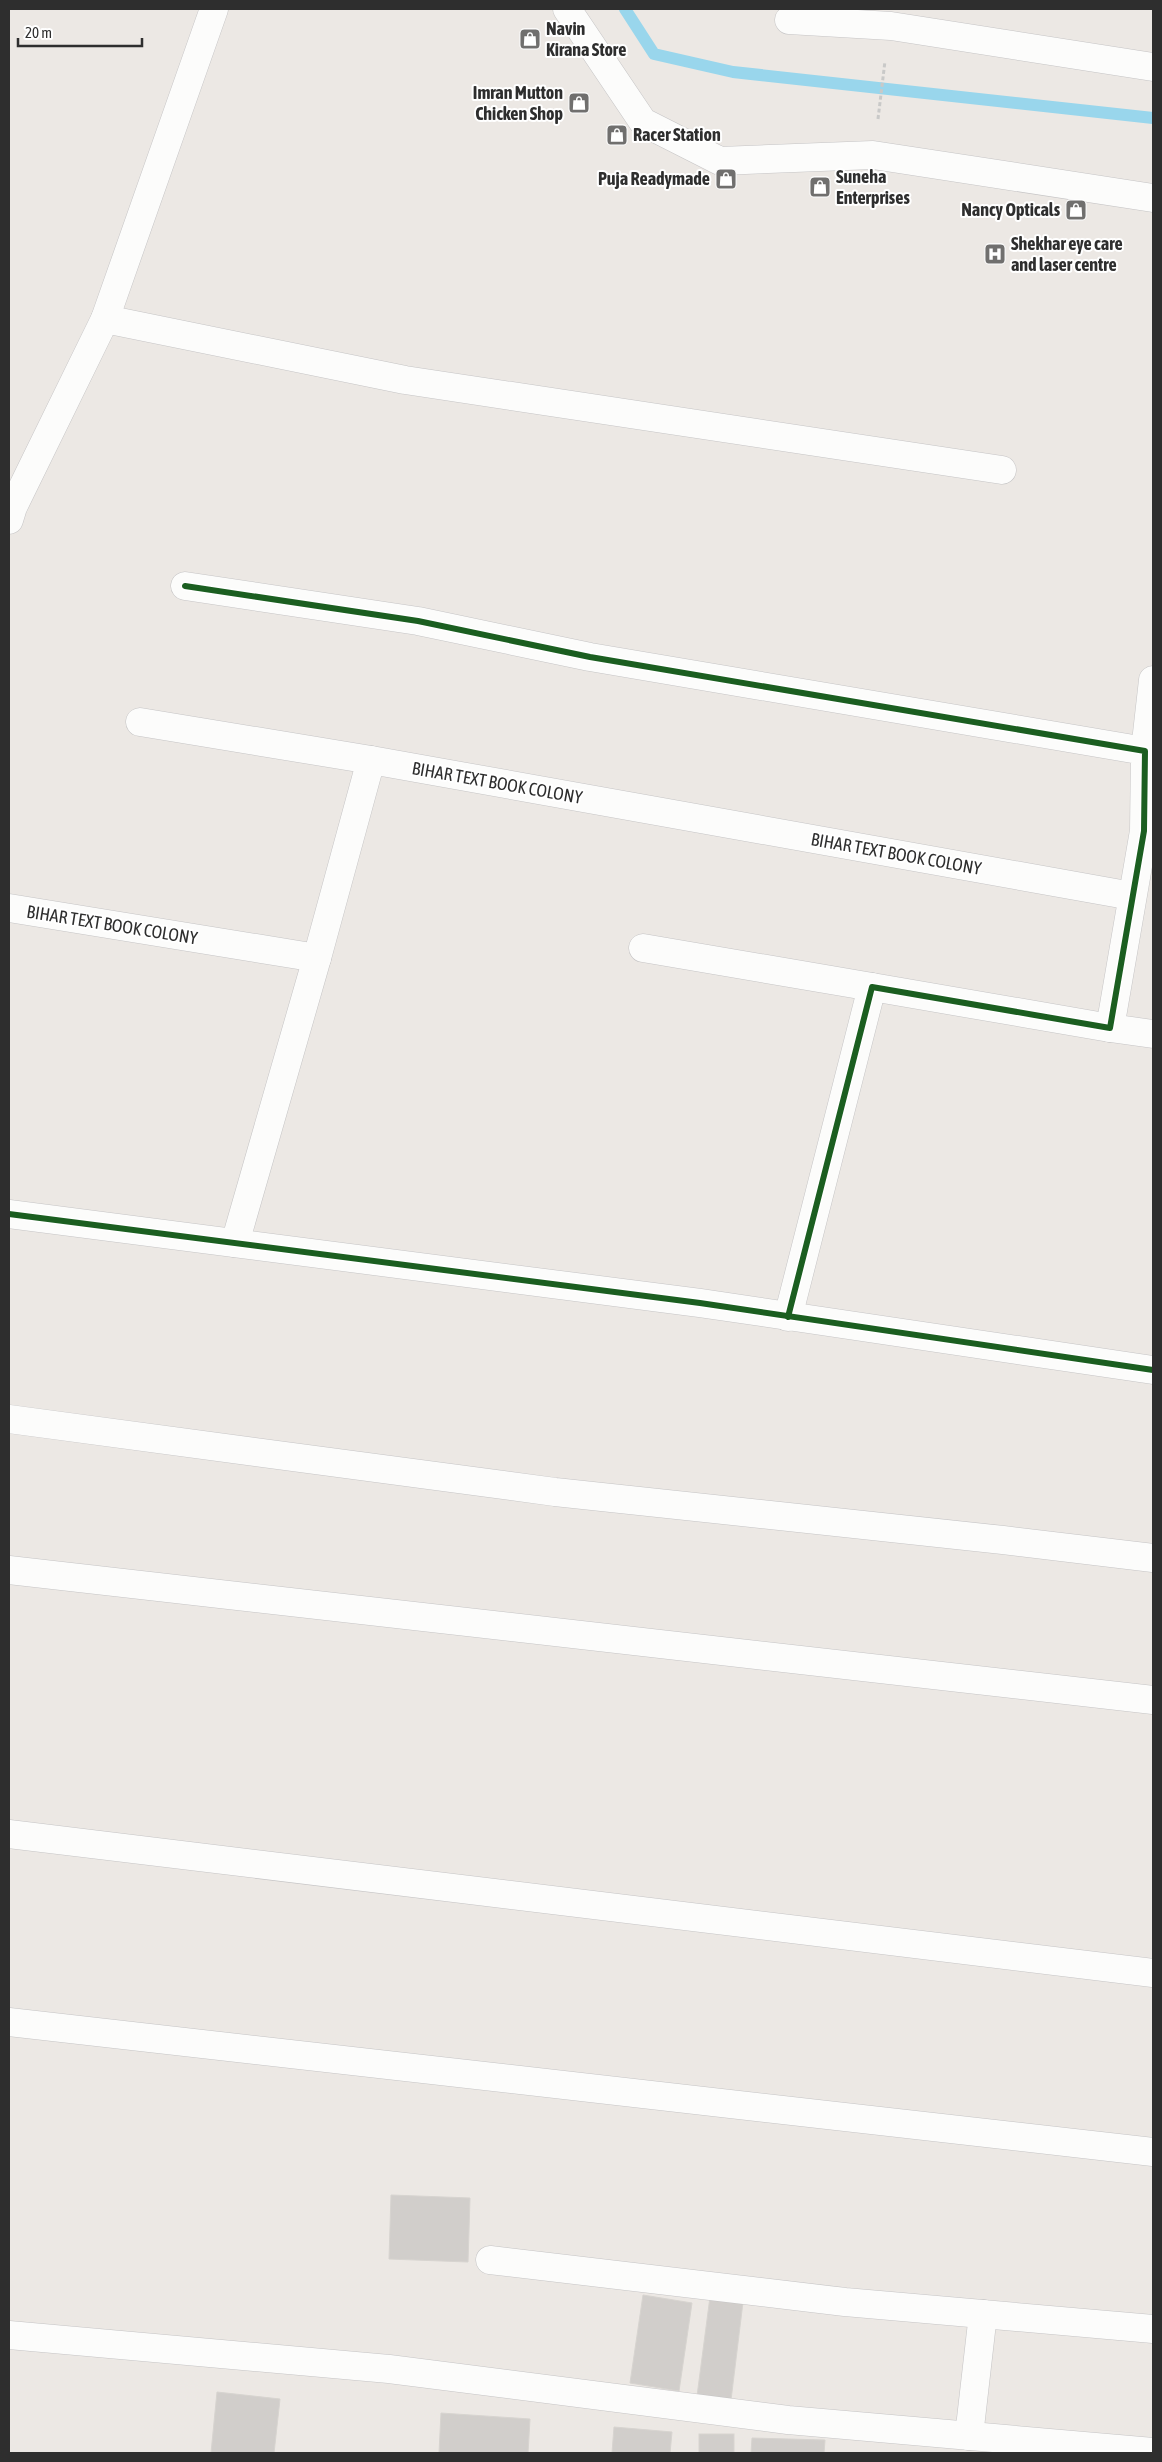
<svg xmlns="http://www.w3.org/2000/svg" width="1162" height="2462" viewBox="0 0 1162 2462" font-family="'Asap Condensed',sans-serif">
	<rect width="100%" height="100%" fill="#ece8e4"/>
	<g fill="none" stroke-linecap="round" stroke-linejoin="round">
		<polyline stroke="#99d6ec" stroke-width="12" points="625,9 654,54 733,72 1153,118"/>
	</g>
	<g fill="#d1cecb" stroke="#d7d4d0">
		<polygon points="391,2195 470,2198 468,2262 389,2259"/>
		<polygon points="643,2295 692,2303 679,2391 630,2383"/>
		<polygon points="710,2297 743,2302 731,2400 697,2396"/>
		<polygon points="217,2392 280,2399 274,2453 211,2453"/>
		<polygon points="441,2413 530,2419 528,2453 439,2453"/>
		<polygon points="614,2427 672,2432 670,2453 612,2453"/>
		<rect x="699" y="2434" width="35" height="19"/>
		<polygon points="752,2438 825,2440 824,2453 751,2453"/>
	</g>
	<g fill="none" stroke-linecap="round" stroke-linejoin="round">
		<g stroke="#c5c4c5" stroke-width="29">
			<g id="minor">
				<polyline points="789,20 891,26 1153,67"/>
				<polyline points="105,319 405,380 1002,470"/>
				<polyline points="9,520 13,507 105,319 214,9"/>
				<polyline points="185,586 418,621 590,657 1145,751 1144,831 1110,1028 872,987 788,1317"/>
				<polyline points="140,722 371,760"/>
				<polyline points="1145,751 1153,680"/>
				<polyline points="9,908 317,958 371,760 1132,896"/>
				<polyline points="643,948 872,987"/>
				<polyline points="1110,1028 1153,1034"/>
				<polyline points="9,1214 700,1303 1153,1370"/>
				<polyline points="235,1243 317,958"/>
				<polyline points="9,1419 555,1492 1003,1540 1153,1558"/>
				<polyline points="9,1570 1153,1700"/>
				<polyline points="9,1834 1153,1973"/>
				<polyline points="9,2022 1153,2152"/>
				<polyline points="490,2260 845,2302 1153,2329"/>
				<polyline points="9,2335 389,2369 788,2420 1153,2452"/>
				<polyline points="969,2436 983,2314"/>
			</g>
		</g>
		<g stroke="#c5c4c5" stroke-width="29">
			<polyline id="tertiary" points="567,9 643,122 720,161 873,155 1153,198"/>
		</g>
		<polyline stroke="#c9c9c8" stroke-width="3" stroke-dasharray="4 2.5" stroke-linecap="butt" points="878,119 885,61"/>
		<use href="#minor" stroke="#fcfcfb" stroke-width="28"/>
		<use href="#tertiary" stroke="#fcfcfb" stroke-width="28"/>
		<g stroke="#fff" stroke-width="9">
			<g id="cycleway">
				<polyline points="185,586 418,621 590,657 1145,751 1144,831 1110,1028 872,987 788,1317"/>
				<polyline points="9,1214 700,1303 1153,1370"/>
			</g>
		</g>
		<use href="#cycleway" stroke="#1b5e20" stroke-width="6"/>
	</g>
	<defs>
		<g id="shop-square" transform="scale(1.125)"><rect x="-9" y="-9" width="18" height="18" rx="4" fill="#706f6e" stroke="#fff"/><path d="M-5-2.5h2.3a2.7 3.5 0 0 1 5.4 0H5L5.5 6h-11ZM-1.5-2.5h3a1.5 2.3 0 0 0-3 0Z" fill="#fff"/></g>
		<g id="hospital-square" transform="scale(1.125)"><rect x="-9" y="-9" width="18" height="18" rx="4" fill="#706f6e" stroke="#fff"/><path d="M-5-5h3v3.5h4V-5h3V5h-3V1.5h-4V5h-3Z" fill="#fff"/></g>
	</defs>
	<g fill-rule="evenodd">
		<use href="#shop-square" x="530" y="39"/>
		<use href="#shop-square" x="579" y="103"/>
		<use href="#shop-square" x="617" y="135"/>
		<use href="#shop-square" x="726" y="179"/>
		<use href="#shop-square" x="820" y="187"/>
		<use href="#shop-square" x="1076" y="210"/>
		<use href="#hospital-square" x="995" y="254"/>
	</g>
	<g text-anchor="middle" stroke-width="4" stroke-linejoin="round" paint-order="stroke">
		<g font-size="18" font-weight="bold" fill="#2e2e2e" stroke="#fff" text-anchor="start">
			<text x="546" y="35">Navin<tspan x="546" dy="21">Kirana Store</tspan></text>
			<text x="563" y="99" text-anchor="end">Imran Mutton<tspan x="563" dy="21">Chicken Shop</tspan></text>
			<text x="633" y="141">Racer Station</text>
			<text x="836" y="183">Suneha<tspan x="836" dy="21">Enterprises</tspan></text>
			<text x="710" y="185" text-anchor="end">Puja Readymade</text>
			<text x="1060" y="216" text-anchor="end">Nancy Opticals</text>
			<text x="1011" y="250">Shekhar eye care<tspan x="1011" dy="21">and laser centre</tspan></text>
		</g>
		<g font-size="18" fill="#2e2e2e" stroke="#fff">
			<text transform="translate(497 783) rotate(10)" y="6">BIHAR TEXT BOOK COLONY</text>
			<text transform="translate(896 854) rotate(10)" y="6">BIHAR TEXT BOOK COLONY</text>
			<text transform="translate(112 925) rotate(9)" y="6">BIHAR TEXT BOOK COLONY</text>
		</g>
	</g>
	<rect width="1162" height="2462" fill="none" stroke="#2e2e2e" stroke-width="20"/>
	<path d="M18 38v8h124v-8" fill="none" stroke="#2e2e2e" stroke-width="2.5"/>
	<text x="25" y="38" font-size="15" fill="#2e2e2e" stroke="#ffffff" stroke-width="4" paint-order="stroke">20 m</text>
</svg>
